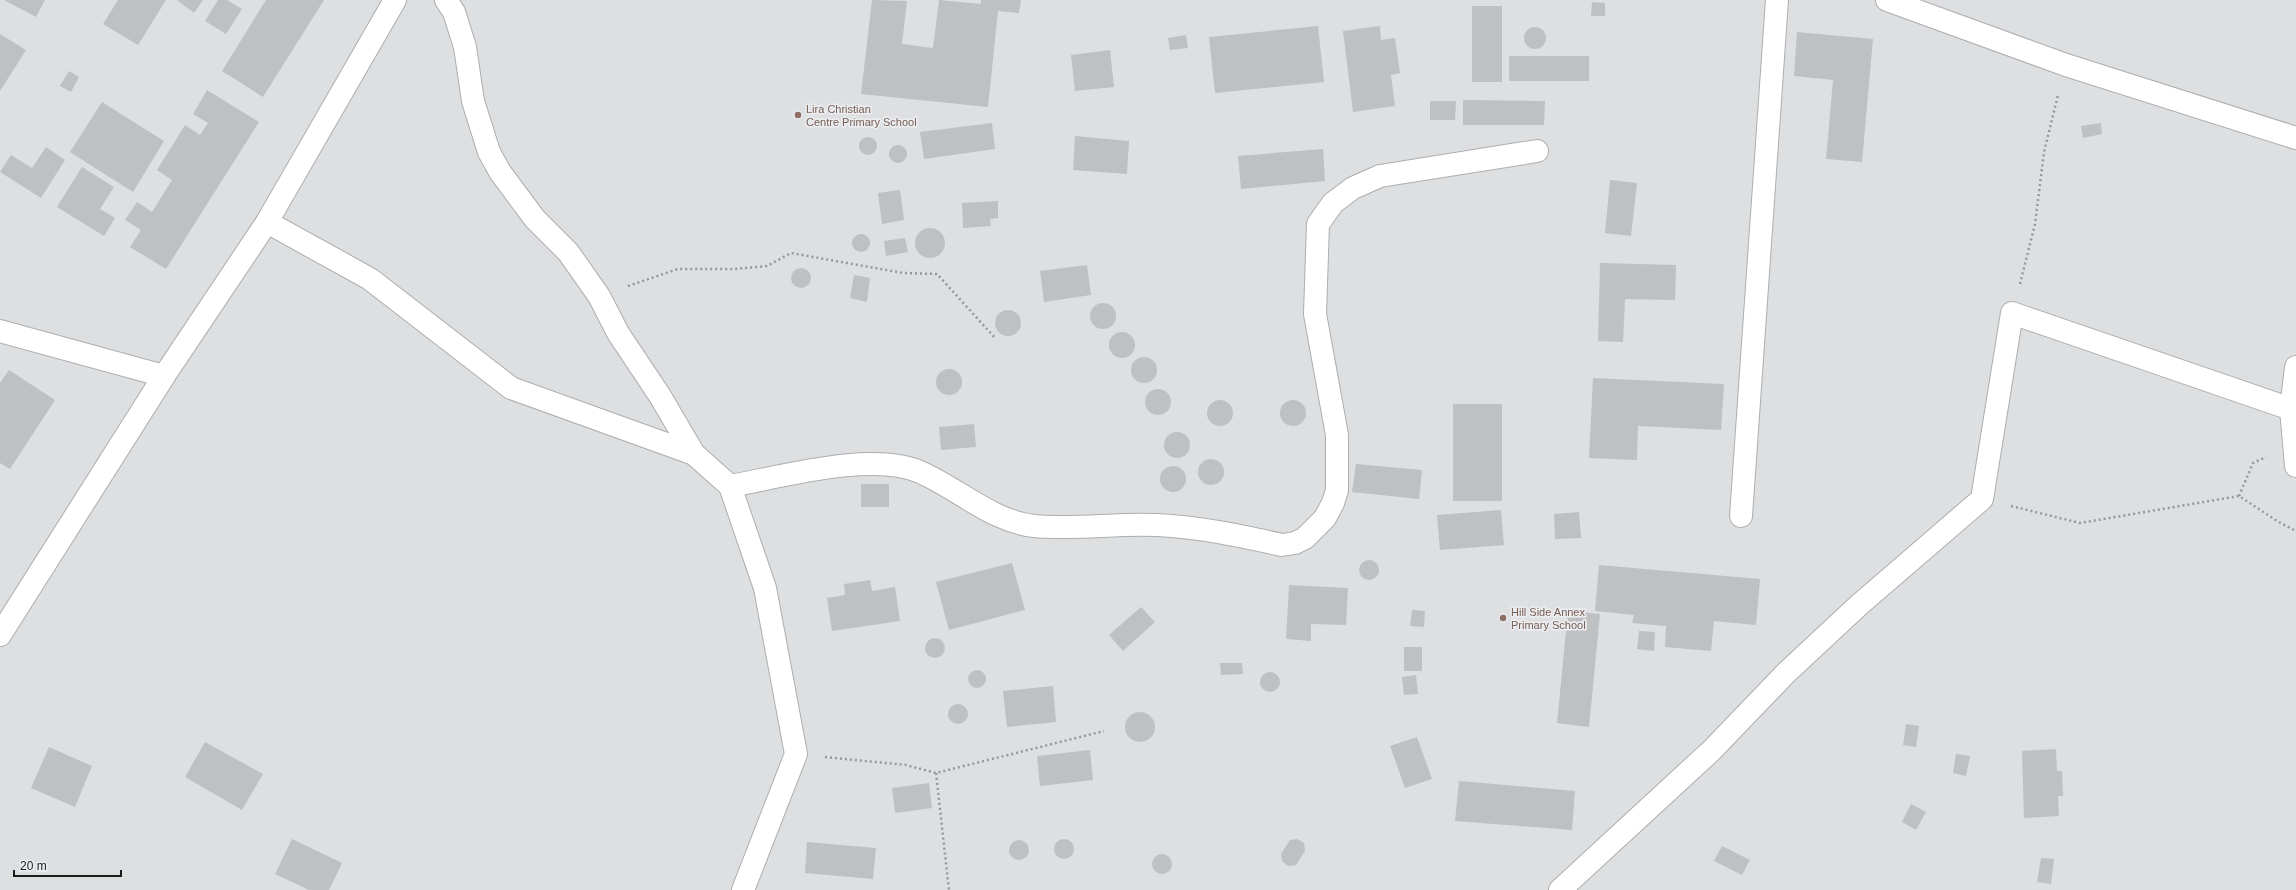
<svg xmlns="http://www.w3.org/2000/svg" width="2296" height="890" viewBox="0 0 2296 890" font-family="Helvetica,sans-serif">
	<rect width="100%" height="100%" fill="#dddfe1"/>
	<g fill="#bec0c2">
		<polygon points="4,0 45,0 36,17"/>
		<polygon points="118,0 166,0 138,45 103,24"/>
		<polygon points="177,0 203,0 194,13"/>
		<polygon points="218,0 227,0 242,9 226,34 205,21"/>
		<polygon points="266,0 324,0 263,97 222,71"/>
		<polygon points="872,0 907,1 902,44 933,48 939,0 981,4 981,0 1021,0 1019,13 998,11 988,107 861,94"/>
		<polygon points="1592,2 1605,3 1605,16 1591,16"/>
		<rect x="1472" y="6" width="30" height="76"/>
		<polygon points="1318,26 1324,82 1215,93 1209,37"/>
		<polygon points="1380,26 1381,40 1395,38 1400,73 1391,75 1395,106 1353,112 1343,31"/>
		<circle cx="1535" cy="38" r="11"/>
		<polygon points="1797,32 1873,39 1862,162 1826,159 1833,80 1794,76"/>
		<polygon points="0,34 26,50 0,91"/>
		<polygon points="1186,35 1188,48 1170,50 1168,38"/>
		<polygon points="1110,50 1114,87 1075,91 1071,55"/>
		<rect x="1509" y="56" width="80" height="25"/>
		<polygon points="69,71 79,77 71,92 60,86"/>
		<polygon points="207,90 259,122 166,269 130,247 141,230 125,220 137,202 152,212 172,180 157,170 185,125 200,135 208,123 193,114"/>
		<polygon points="1463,100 1545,101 1544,125 1463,125"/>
		<polygon points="1430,101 1456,101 1455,120 1430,120"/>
		<polygon points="102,102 164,141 133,192 70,152"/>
		<polygon points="992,123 995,149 924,159 920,132"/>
		<polygon points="2101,123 2102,134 2083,138 2081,126"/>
		<polygon points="1075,136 1129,141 1127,174 1073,170"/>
		<circle cx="868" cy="146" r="9"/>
		<circle cx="898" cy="154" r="9"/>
		<polygon points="46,147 65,160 41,198 0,172 11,155 32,168"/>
		<polygon points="1323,149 1325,181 1241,189 1238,156"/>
		<polygon points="82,167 114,187 100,209 115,218 104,236 57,207"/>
		<polygon points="1610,180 1637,183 1631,236 1605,233"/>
		<polygon points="900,190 904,220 882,224 878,193"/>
		<polygon points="998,201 998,218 990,219 991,226 963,228 962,203"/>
		<circle cx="930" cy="243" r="15"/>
		<circle cx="861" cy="243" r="9"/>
		<polygon points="905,238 908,252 886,256 884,241"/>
		<polygon points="1600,263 1676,265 1675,300 1625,299 1623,342 1598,341"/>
		<polygon points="1087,265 1091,295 1044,302 1040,271"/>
		<circle cx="801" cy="278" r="10"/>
		<polygon points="854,275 870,278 867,302 850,298"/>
		<circle cx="1103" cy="316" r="13"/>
		<circle cx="1008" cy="323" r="13"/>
		<circle cx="1122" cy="345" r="13"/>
		<circle cx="1144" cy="370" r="13"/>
		<circle cx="949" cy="382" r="13"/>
		<polygon points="9,370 55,400 10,469 0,463 0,383"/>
		<polygon points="1593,378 1724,384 1721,430 1638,426 1637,460 1589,458"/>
		<circle cx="1158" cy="402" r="13"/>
		<circle cx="1220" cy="413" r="13"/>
		<circle cx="1293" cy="413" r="13"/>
		<rect x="1453" y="404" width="49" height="97"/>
		<polygon points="974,424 976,447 941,450 939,427"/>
		<circle cx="1177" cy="445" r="13"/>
		<circle cx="1211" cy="472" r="13"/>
		<polygon points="1356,464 1422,470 1419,499 1352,492"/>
		<circle cx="1173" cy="479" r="13"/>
		<rect x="861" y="484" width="28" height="23"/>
		<polygon points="1501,510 1504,545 1440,550 1437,515"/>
		<polygon points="1579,512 1581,538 1555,539 1554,514"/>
		<circle cx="1369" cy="570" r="10"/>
		<polygon points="1012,563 1025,610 949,630 936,582"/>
		<polygon points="1599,565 1760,579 1756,625 1714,621 1711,651 1665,647 1666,626 1632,623 1634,615 1595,611"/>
		<polygon points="870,580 872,591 895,587 900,621 832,631 827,598 845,595 844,584"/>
		<polygon points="1289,585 1348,588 1346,625 1311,624 1311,641 1286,639"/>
		<polygon points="1141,607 1155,622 1123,651 1109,635"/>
		<polygon points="1412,610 1425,611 1424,627 1410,626"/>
		<polygon points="1568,611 1600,614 1589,727 1557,723"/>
		<polygon points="1639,631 1655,632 1654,651 1637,649"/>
		<circle cx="935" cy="648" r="10"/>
		<rect x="1404" y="647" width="18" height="24"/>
		<polygon points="1220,663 1242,663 1243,674 1221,675"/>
		<circle cx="977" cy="679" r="9"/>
		<circle cx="1270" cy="682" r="10"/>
		<polygon points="1416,675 1418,694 1404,695 1402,677"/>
		<polygon points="1053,686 1056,722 1007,727 1003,691"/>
		<circle cx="958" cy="714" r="10"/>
		<circle cx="1140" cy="727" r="15"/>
		<polygon points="1906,724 1919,726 1916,747 1903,745"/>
		<polygon points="1417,737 1432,779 1405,788 1390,746"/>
		<polygon points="205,742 263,774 242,810 185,777"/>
		<polygon points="49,747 92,766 75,807 31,788"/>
		<polygon points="2056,749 2057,771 2062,771 2063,796 2058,796 2059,816 2024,818 2022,751"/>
		<polygon points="1090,750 1093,780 1040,786 1037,756"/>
		<polygon points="1956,754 1970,756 1966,776 1953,773"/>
		<polygon points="1459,781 1575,791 1572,830 1455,821"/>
		<polygon points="929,783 932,808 895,813 892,788"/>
		<polygon points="1911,804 1926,812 1916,830 1902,822"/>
		<polygon points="292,839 342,863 329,890 309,890 275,874"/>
		<polygon points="1297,839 1304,843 1305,851 1296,865 1288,866 1282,861 1281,854 1290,840"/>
		<circle cx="1064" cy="849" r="10"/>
		<circle cx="1019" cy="850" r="10"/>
		<polygon points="807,842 876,848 873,879 805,873"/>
		<polygon points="1722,846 1750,860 1742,875 1714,861"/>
		<circle cx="1162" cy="864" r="10"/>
		<polygon points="2041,858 2054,859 2051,884 2037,882"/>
	</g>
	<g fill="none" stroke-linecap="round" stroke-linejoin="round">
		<g stroke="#acaeb0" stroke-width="24">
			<g id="minor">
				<polyline points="446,0 454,12 465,47 473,101 489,152 500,172 535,219 568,252 599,296 618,333 660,396 694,454 730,486 765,588 796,754 743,890"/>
				<polyline points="1887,0 2066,65 2296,138"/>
				<polyline points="267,222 370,279 511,388 694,454"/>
				<polyline points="0,331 164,376"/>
				<polyline points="2296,367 2291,409 2296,466"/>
				<path d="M730,486C781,477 872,451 920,472C959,489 991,521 1034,526C1073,530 1117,523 1157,525C1200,527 1241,536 1282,545L1295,543L1305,538L1325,518L1333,503L1337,490V435L1315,314L1318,224L1333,203L1353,188L1380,176L1537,151"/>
				<polyline points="1741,516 1777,0"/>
				<polyline points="0,635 164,376 267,222 395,0"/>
				<polyline points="1560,890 1712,750 1786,673 1859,605 1982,499 2012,313 2291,409"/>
			</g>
		</g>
		<g stroke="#959798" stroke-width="2.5" stroke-dasharray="2 3" stroke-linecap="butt">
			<polyline points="2020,284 2035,224 2044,152 2058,95"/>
			<polyline points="628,286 678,269 735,269 767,266 791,253 903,273 937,274 996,339"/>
			<polyline points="2239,496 2253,463 2266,457"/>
			<polyline points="2011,506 2080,523 2239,496 2277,521 2296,531"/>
			<polyline points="825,757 906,765 936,773 1104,731"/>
			<polyline points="936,773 949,890"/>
		</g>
		<use href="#minor" stroke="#fff" stroke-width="22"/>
	</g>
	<g fill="#8d6e63" stroke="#eaecef" stroke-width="1.5">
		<circle cx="798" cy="115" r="4"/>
		<circle cx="1503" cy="618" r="4"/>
	</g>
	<g text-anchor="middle" stroke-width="3.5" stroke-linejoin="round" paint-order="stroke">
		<g font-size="11" fill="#785e54" stroke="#eaecef" text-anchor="start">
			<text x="806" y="113">Lira Christian<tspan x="806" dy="13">Centre Primary School</tspan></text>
			<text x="1511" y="616">Hill Side Annex<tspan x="1511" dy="13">Primary School</tspan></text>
		</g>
	</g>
	<path d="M14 870v6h107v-6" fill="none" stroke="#1b1c1c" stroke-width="2"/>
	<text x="20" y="870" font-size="12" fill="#1b1c1c" stroke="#eaecef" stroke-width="3" paint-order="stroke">20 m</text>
</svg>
